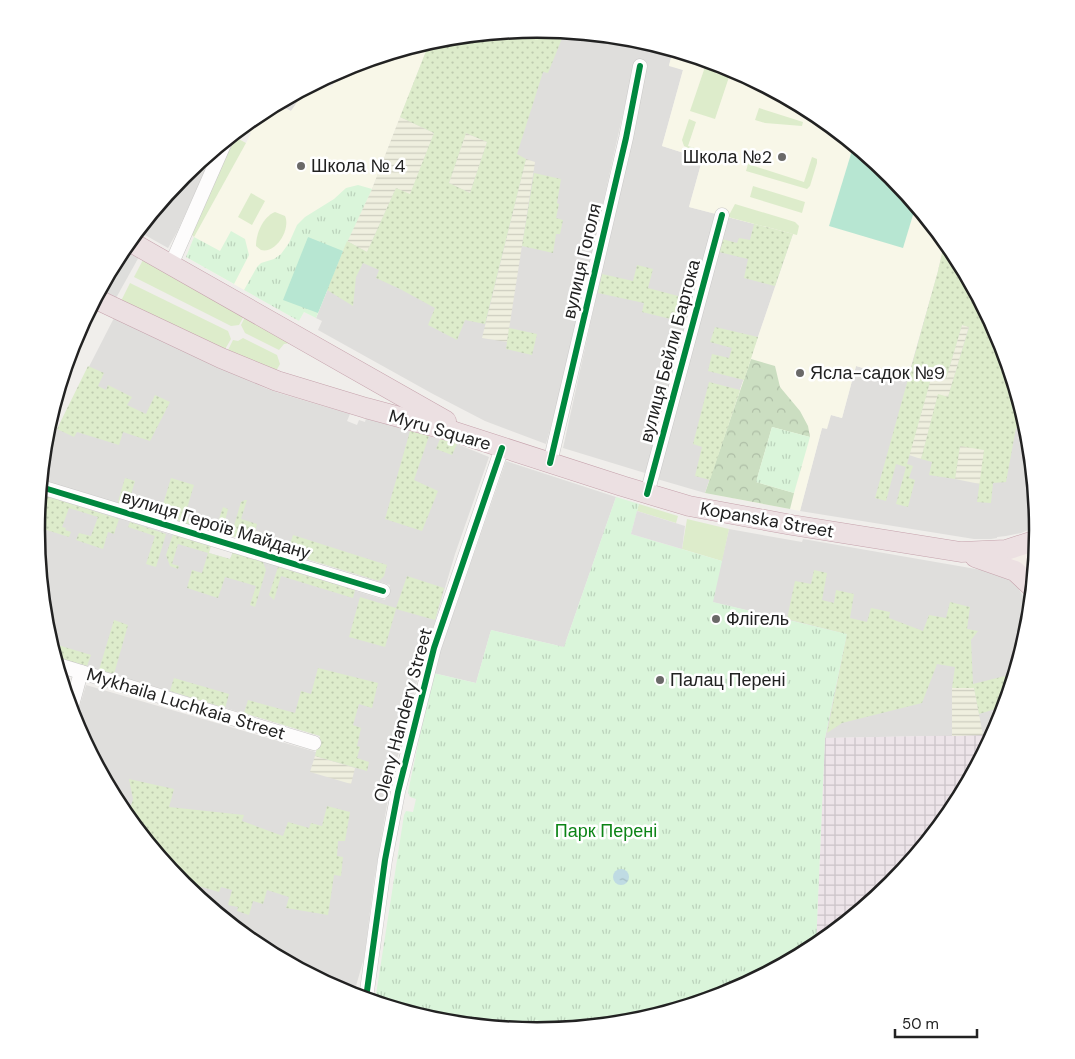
<svg xmlns="http://www.w3.org/2000/svg" width="1075" height="1059" viewBox="0 0 1075 1059" font-family="'DM Sans',sans-serif">
	<defs>
		<pattern id="industrial-grid" width="8" height="8" patternUnits="userSpaceOnUse" patternTransform="scale(1.25)"><rect width="8" height="8" fill="#ede4e9"/><path d="M0 4h8M4 0v8" fill="none" stroke="#cbc3c8"/></pattern>
		<pattern id="farmland-rules" width="6" height="5" patternUnits="userSpaceOnUse" patternTransform="scale(1.25)"><rect width="6" height="5" fill="#efefdf"/><path d="M0 2.5h6" fill="none" stroke="#cdcdbf"/></pattern>
		<pattern id="forest-crowns" width="20" height="18" patternUnits="userSpaceOnUse" patternTransform="scale(1.25)"><rect width="20" height="18" fill="#cbdec1"/><path d="M2 6a3 3 0 1 1 6 0M12 15a3 3 0 1 1 6 0" fill="none" stroke="#aebea6"/></pattern>
		<pattern id="park-tufts" width="24" height="20" patternUnits="userSpaceOnUse" patternTransform="scale(1.25)"><rect width="24" height="20" fill="#daf5da"/><path d="M3 7l-1-3M5 7V3M7 7l1-3M15 17l-1-3M17 17v-4M19 17l1-3" fill="none" stroke="#bbd2bb"/></pattern>
		<pattern id="garden-dots" width="8" height="8" patternUnits="userSpaceOnUse" patternTransform="scale(1.25)"><rect width="8" height="8" fill="#ddeccb"/><path d="M2 2h.1M6 6h.1" fill="none" stroke="#bdcaae" stroke-width="1.8" stroke-linecap="round"/></pattern>
		<pattern id="water-ripples" width="26" height="14" patternUnits="userSpaceOnUse" patternTransform="scale(1.25)"><rect width="26" height="14" fill="#bfdbe3"/><path d="M2 4q2-2 4 0t4 0M15 11q2-2 4 0t4 0" fill="none" stroke="#a4bcc2"/></pattern>
	</defs>
	<rect width="100%" height="100%" fill="#f0eeeb"/>
	<g fill="#dfdedc">
		<polygon points="538,29 635,38 731,68 673,50 669,65 683,70 662,146 687,154 699,161 701,164 689,207 716,214 670,388 645,473 563,448 620,189 634,64 565,374 546,444 485,421 433,394 318,330 322,321 316,318 343,251 372,189 430,41 440,38"/>
		<polygon points="308,87 291,111 277,104"/>
		<polygon points="214,151 177,232 168,248 138,231 184,175"/>
		<polygon points="728,217 793,234 705,493 657,479"/>
		<polygon points="945,240 954,252 1000,338 1029,432 1038,526 1021,533 1006,536 997,537 997,538 991,539 974,539 800,511 822,428 831,415 842,418 856,366 906,380 938,271"/>
		<polygon points="114,318 265,388 279,393 350,414 347,421 357,425 359,420 365,422 366,418 457,444 489,457 455,554 414,692 390,787 374,881 364,958 356,986 307,971 259,946 183,883 121,807 75,722 86,685 316,752 320,736 55,657 46,627 37,529 40,494 172,535 173,534 209,553 230,559 233,552 385,600 390,585 223,533 221,537 42,482 57,429"/>
		<polygon points="506,461 616,497 564,647 491,630 476,683 433,673"/>
		<polygon points="729,529 802,542 803,539 999,573 1014,581 1030,608 1029,627 1000,721 991,739 984,740 983,735 825,738 847,634 712,602"/>
	</g>
	<polygon fill="url(#industrial-grid)" points="983,735 984,740 991,739 954,808 891,884 816,946 825,738"/>
	<g fill="#f8f7e8">
		<polygon points="430,41 372,189 343,251 316,318 304,312 299,321 186,257 194,237 191,234 235,137 246,143 251,133 241,128 260,113 277,104 291,111 308,87 319,82 332,87 339,70 346,67"/>
		<polygon points="673,50 731,68 816,113 892,176 945,240 938,271 907,381 856,366 842,418 831,415 827,429 822,428 800,511 705,493 793,234 689,207 701,164 687,154 662,146 683,70 669,66"/>
	</g>
	<polygon fill="#dededc" points="125,247 140,255 116,298 101,290"/>
	<g fill="url(#farmland-rules)">
		<polygon points="400,117 434,133 410,195 396,188 367,252 347,241 372,189"/>
		<polygon points="466,133 487,142 470,193 449,183"/>
		<polygon points="526,159 535,162 507,342 482,338"/>
		<polygon points="962,325 969,326 948,397 938,395 921,459 909,455 932,375 946,379"/>
		<polygon points="960,445 985,450 980,484 955,479"/>
		<polygon points="952,688 974,688 983,735 952,736"/>
		<polygon points="315,756 355,768 351,784 310,772"/>
	</g>
	<g fill="#ddeccb">
		<polygon points="707,61 731,68 731,70 717,66 715,73 729,77 715,119 690,111"/>
		<polygon points="759,108 803,122 802,126 765,123 755,120"/>
		<polygon points="689,119 696,122 688,146 726,158 724,164 684,146 682,140"/>
		<polygon points="235,137 246,143 194,237 191,234"/>
		<polygon points="812,157 817,159 817,163 810,186 807,189 746,171 748,164 804,182"/>
		<polygon points="753,186 805,202 802,213 750,197"/>
		<polygon points="251,193 265,201 252,225 238,217"/>
		<polygon points="735,204 795,222 799,226 797,235 728,217"/>
		<path d="M275,212L285,216C291,229 276,254 261,250L256,246C256,233 263,217 275,212Z"/>
		<polygon points="144,258 245,314 239,325 231,326 134,277"/>
		<polygon points="130,283 228,331 231,339 224,351 121,301"/>
		<polygon points="246,315 290,343 284,344 279,350 245,333 241,325"/>
		<polygon points="243,338 277,355 280,364 275,373 227,352 233,340 238,341"/>
		<polygon points="639,504 678,516 676,523 637,511"/>
		<polygon points="687,519 729,529 722,561 682,549"/>
	</g>
	<polygon fill="url(#forest-crowns)" points="751,359 775,366 780,387 800,411 808,426 810,437 772,427 756,482 794,493 790,509 705,493"/>
	<g fill="url(#park-tufts)">
		<polygon points="358,185 372,189 343,251 316,318 304,312 299,321 244,290 257,267 261,263 274,259 281,254 289,243 297,225 305,217 334,199 346,188"/>
		<polygon points="231,231 245,239 249,255 234,284 186,257 194,237 220,251"/>
		<polygon points="772,427 810,437 794,493 756,482"/>
		<polygon points="616,497 639,504 631,534 722,561 713,602 847,634 825,738 816,946 729,992 635,1021 537,1030 440,1021 375,1001 404,815 406,811 413,812 416,799 410,797 408,792 433,673 476,683 491,630 564,647"/>
	</g>
	<g fill="url(#garden-dots)" fill-rule="evenodd">
		<path d="M538,29L565,31L548,73L543,72L517,154L526,159L485,324L465,320L457,340L428,325L435,308L400,289L376,278L379,270L363,263L356,277L353,306L327,290L347,241L367,252L396,188L410,194L434,133L400,117L430,41L440,38ZM466,133L487,142L470,193L449,183Z"/>
		<polygon points="534,173 561,179 557,203 559,204 556,218 563,220 560,234 556,234 553,253 522,246"/>
		<polygon points="754,224 793,234 775,286 744,278 748,259 719,252 722,239 737,243 739,238 750,240"/>
		<polygon points="945,240 954,252 1000,338 1028,431 1016,428 1006,482 993,483 991,503 977,502 984,450 960,446 955,479 929,475 932,462 921,459 938,394 948,397 969,327 962,325 946,379 932,375 907,464 913,466 909,478 915,480 908,507 896,504 906,467 896,464 886,501 875,498 938,271"/>
		<polygon points="637,265 653,269 648,288 693,300 687,323 642,312 644,303 598,293 602,274 633,281"/>
		<polygon points="715,327 758,337 744,380 708,371 712,354 729,358 732,348 710,342"/>
		<polygon points="509,328 537,334 532,355 506,349"/>
		<polygon points="88,366 104,373 98,386 106,390 108,385 132,397 127,405 146,414 155,395 170,402 150,441 123,432 119,445 77,432 74,437 57,429"/>
		<polygon points="709,382 740,390 710,480 695,476 702,447 693,444"/>
		<polygon points="410,431 429,436 414,480 438,491 422,531 385,519"/>
		<polygon points="440,439 457,444 452,455 436,449"/>
		<polygon points="125,478 135,481 129,501 161,511 171,478 194,485 184,518 216,528 223,507 228,509 221,537 117,505"/>
		<polygon points="40,494 119,519 114,534 108,532 103,549 76,540 79,533 91,536 98,517 69,508 62,527 66,528 65,530 71,532 69,537 37,527"/>
		<polygon points="245,500 247,500 241,519 257,524 255,531 272,537 269,547 231,536 241,502"/>
		<polygon points="130,522 166,534 156,567 146,564 155,536 128,527"/>
		<polygon points="173,534 211,546 209,553 230,559 233,552 263,562 266,570 255,607 250,605 256,586 225,577 218,598 187,588 192,570 202,573 208,553 178,544 172,564 179,566 178,569 170,566 166,555"/>
		<polygon points="293,535 387,565 384,576 379,581 287,553"/>
		<polygon points="278,567 355,590 353,598 281,576 274,600 269,595"/>
		<polygon points="814,570 827,573 822,600 834,603 836,590 854,594 850,618 867,622 871,608 890,612 889,618 923,631 929,615 946,618 950,602 970,607 967,629 978,631 971,640 973,684 1005,676 1009,691 1005,706 979,714 974,688 952,688 955,667 937,664 922,703 842,723 827,733 847,634 787,619 795,581 811,584"/>
		<polygon points="407,576 444,588 435,620 396,609 385,647 349,637 360,597 396,608"/>
		<polygon points="114,620 128,625 114,674 99,670"/>
		<polygon points="51,643 91,655 87,666 55,657"/>
		<polygon points="318,668 378,683 372,708 359,704 353,725 361,728 357,746 360,747 357,758 369,762 367,771 315,756 320,736 244,713 248,700 295,713 301,691 311,694"/>
		<polygon points="174,678 229,694 225,708 170,691"/>
		<polygon points="129,779 174,789 169,807 244,815 242,821 283,836 288,822 309,828 311,823 322,826 327,806 350,812 345,841 338,841 337,856 343,857 341,876 334,875 328,915 286,908 289,897 267,890 263,904 253,901 249,915 237,911 238,907 228,905 232,890 221,887 219,892 181,881 128,816 133,799"/>
	</g>
	<g fill="#b7e6d2">
		<polygon points="854,144 892,176 916,205 903,248 829,226"/>
		<polygon points="308,237 343,251 318,313 283,300"/>
	</g>
	<polygon fill="#e0dfde" points="637,511 685,526 682,549 631,534"/>
	<circle fill="url(#water-ripples)" cx="621" cy="877" r="8"/>
	<g fill="none" stroke-linecap="round" stroke-linejoin="round">
		<g stroke="#c9c8c7" stroke-width="15">
			<g id="minor">
				<polyline points="171,265 226,140"/>
				<polyline points="550,463 626,138 640,66"/>
				<polyline points="41,487 383,591"/>
				<polyline points="647,494 722,215"/>
				<polyline points="58,665 314,743"/>
				<polyline points="71,709 81,672"/>
				<polyline points="366,998 385,860 398,792 434,648 502,448"/>
			</g>
		</g>
		<g stroke="#a79c86" stroke-width="19">
			<path id="major" d="M1030,582C1023,571 1011,559 1020,546C1031,555 1032,562 1034,576"/>
		</g>
		<g stroke="#c5a2ac" stroke-width="21">
			<g id="highway">
				<polyline points="129,241 446,421"/>
				<polyline points="96,299 221,358 277,381 366,408 455,432 622,486 689,506 792,525 961,552 1006,550 1037,540"/>
				<polyline points="975,557 1015,571 1033,588"/>
			</g>
		</g>
		<use href="#minor" stroke="#fdfcfc" stroke-width="14"/>
		<use href="#major" stroke="#f3ede7" stroke-width="18"/>
		<use href="#highway" stroke="#ece0e2" stroke-width="20"/>
		<g stroke="#fff" stroke-width="9">
			<g id="cycleway">
				<polyline points="550,463 626,138 640,66"/>
				<polyline points="41,487 383,591"/>
				<polyline points="647,494 722,215"/>
				<polyline points="366,998 385,860 398,792 434,648 502,448"/>
			</g>
		</g>
		<use href="#cycleway" stroke="#00873e" stroke-width="6"/>
	</g>
	<g fill="#6a6968" stroke="#fff" stroke-width="2">
		<circle cx="782" cy="157" r="5"/>
		<circle cx="301" cy="166" r="5"/>
		<circle cx="800" cy="373" r="5"/>
		<circle cx="716" cy="619" r="5"/>
		<circle cx="660" cy="680" r="5"/>
	</g>
	<g text-anchor="middle" stroke-width="5" stroke-linejoin="round" paint-order="stroke">
		<g font-size="18" fill="#222" stroke="#fff" text-anchor="start">
			<text x="772" y="163" text-anchor="end">Школа №2</text>
			<text x="311" y="172">Школа № 4</text>
			<text x="810" y="379">Ясла-садок №9</text>
			<text x="726" y="625">Флігель</text>
			<text x="670" y="686">Палац Перені</text>
		</g>
		<g font-size="18" fill="#222" stroke="#fff">
			<text transform="translate(582 261) rotate(-77)" y="6">вулиця Гоголя</text>
			<text transform="translate(670 351) rotate(-75)" y="6">вулиця Бейли Бартока</text>
			<text transform="translate(440 430) rotate(16)" y="6">Myru Square</text>
			<text transform="translate(767 520) rotate(10)" y="6">Kopanska Street</text>
			<text transform="translate(216 525) rotate(17)" y="6">вулиця Героїв Майдану</text>
			<text transform="translate(186 704) rotate(17)" y="6">Mykhaila Luchkaia Street</text>
			<text transform="translate(403 715) rotate(-75)" y="6">Oleny Handery Street</text>
		</g>
		<g font-size="18" fill="#0c8416" stroke="#fff">
			<text x="606" y="837">Парк Перені</text>
		</g>
	</g>
	<path d="M0 0H1075V1059H0ZM45 530a492 492 0 1 1 984 0a492 492 0 1 1-984 0Z" fill="#fff" fill-rule="evenodd"/>
	<path fill="none" stroke="#222" stroke-width="2.5" d="M45 530a492 492 0 1 1 984 0a492 492 0 1 1-984 0Z"/>
	<path d="M895 1029v8h82v-8" fill="none" stroke="#222222" stroke-width="2.5"/>
	<text x="902" y="1029" font-size="15" fill="#222222" stroke="#ffffff" stroke-width="4" paint-order="stroke">50 m</text>
</svg>
